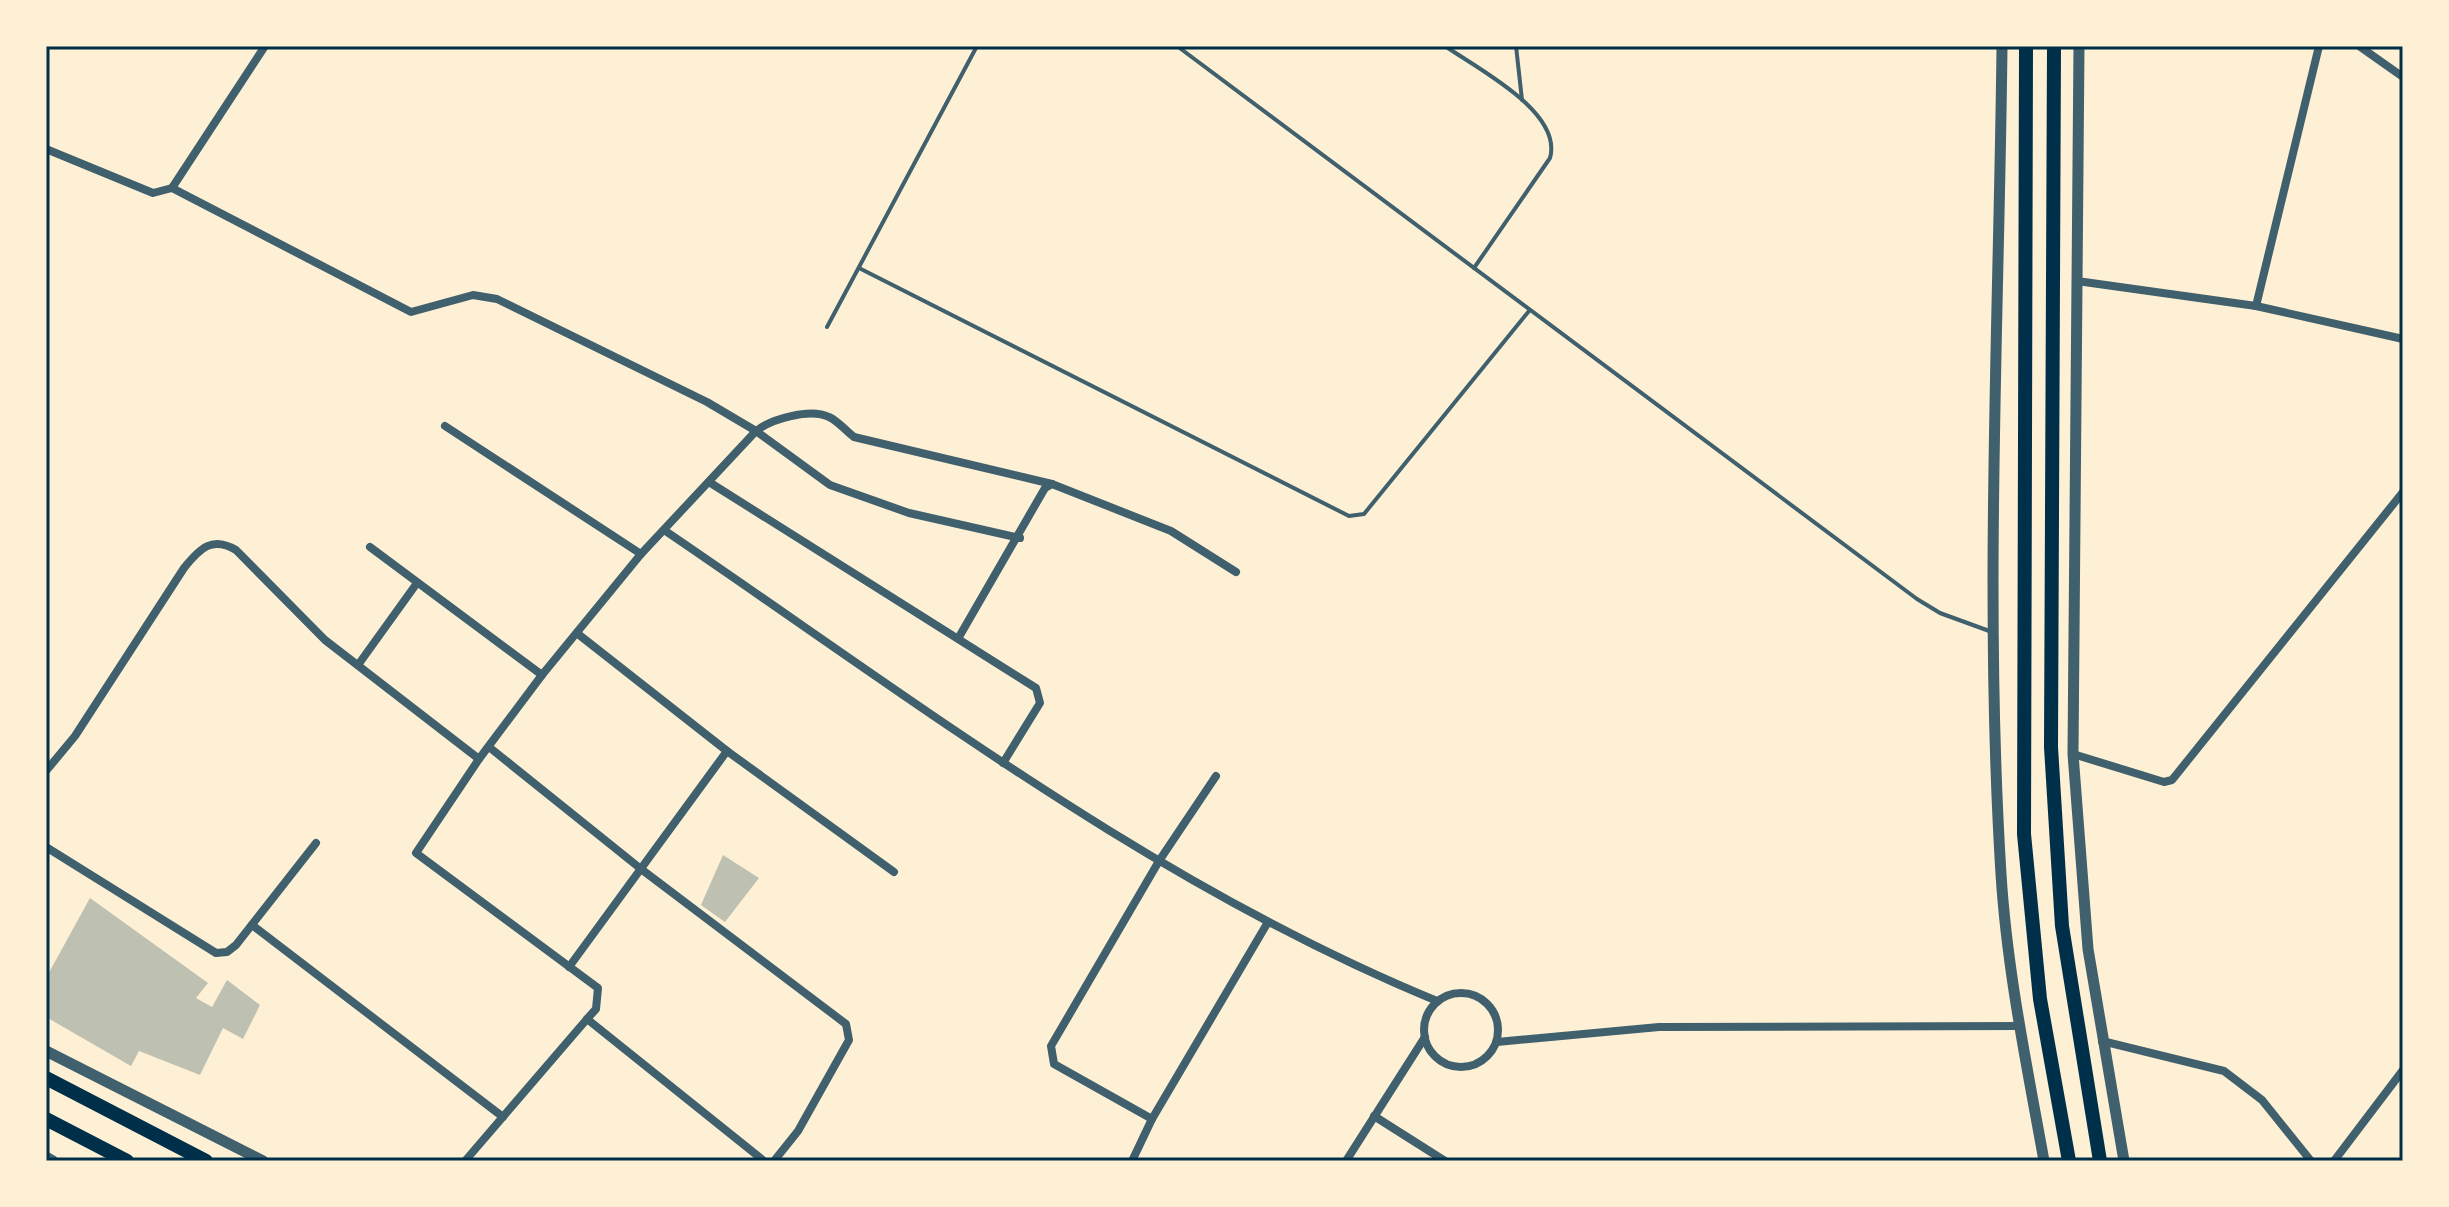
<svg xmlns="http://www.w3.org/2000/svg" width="2449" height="1207" viewBox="0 0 2449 1207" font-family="Inter,sans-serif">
	<rect width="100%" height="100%" fill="#fdf0d5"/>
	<g fill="#bec0b2">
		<polygon points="723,855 759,878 725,922 701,905"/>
		<polygon points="90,898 208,983 196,998 212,1007 227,980 260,1005 243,1039 223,1028 200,1075 139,1051 131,1066 46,1017 46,978"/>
	</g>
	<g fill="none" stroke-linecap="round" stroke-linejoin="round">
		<g stroke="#3f606c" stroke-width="4">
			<polyline points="1177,46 1917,599 1940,613 1992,632"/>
			<path d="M1445,46C1478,69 1563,112 1550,158L1474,268"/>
			<polyline points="1516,46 1522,100"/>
			<polyline points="859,268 1349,516 1364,514 1529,311"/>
			<polyline points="827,327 977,46"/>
		</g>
		<g stroke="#3f606c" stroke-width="8">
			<polyline points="2359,46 2403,77"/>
			<polyline points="46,149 153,193 172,188 265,46"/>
			<path d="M172,188L411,312L473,295L497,299L707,402L756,431C771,419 810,408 829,417C838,421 846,431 854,437L1052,484"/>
			<polyline points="2077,281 2256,306 2403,339"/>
			<polyline points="2256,306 2319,46"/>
			<polyline points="445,426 641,554"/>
			<polyline points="709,482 1036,688 1040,703 1003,763"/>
			<path d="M664,530C913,699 1156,886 1437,1001"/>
			<polyline points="370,547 542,675"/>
			<polyline points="578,634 727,751 894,872"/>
			<polyline points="959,637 1045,488 1052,484 1171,531 1236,572"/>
			<polyline points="358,665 417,583"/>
			<polyline points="489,747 641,869 846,1024 849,1040 798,1131 774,1161"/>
			<polyline points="2073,754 2164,782 2172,780 2403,492"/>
			<path d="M46,771L75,736L184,568C200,548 212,536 236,550L325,640L479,759"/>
			<polyline points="46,847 216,953 227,952 236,945 316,843"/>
			<polyline points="252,925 503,1117"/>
			<polyline points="569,967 727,751"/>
			<circle cx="1461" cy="1030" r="37"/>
			<polyline points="587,1019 596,1009 598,988 416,853 479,759 542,675 641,554 756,431 830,485 909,513 1020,538"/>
			<polyline points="2102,1041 2224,1071 2262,1100 2311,1161"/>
			<polyline points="1497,1042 1659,1027 2019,1026"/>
			<polyline points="1374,1116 1445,1161"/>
			<polyline points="1152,1119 1054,1064 1051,1046 1159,861 1216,776"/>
			<polyline points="465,1161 587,1019 764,1161"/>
			<polyline points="1132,1161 1152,1119 1268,922"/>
			<polyline points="1346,1161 1425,1037"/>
			<polyline points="2334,1161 2403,1070"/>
		</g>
		<g stroke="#3f606c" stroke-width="11">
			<path d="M2002,46C1999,320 1984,601 2001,874C2007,971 2027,1066 2044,1161"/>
			<polyline points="2079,46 2073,754 2088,949 2124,1161"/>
			<polyline points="46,1051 263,1161"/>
			<polyline points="46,1157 53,1161"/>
		</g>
		<g stroke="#003049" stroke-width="14">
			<polyline points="2026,46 2024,834 2040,999 2069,1161"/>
			<polyline points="2054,46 2051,747 2062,926 2100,1161"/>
			<polyline points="46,1078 206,1161"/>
			<polyline points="46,1119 127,1161"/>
		</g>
	</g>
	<rect width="2449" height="1207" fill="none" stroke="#fdf0d5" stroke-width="96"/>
	<rect x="48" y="48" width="2353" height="1111" fill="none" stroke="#003049" stroke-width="3"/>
</svg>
